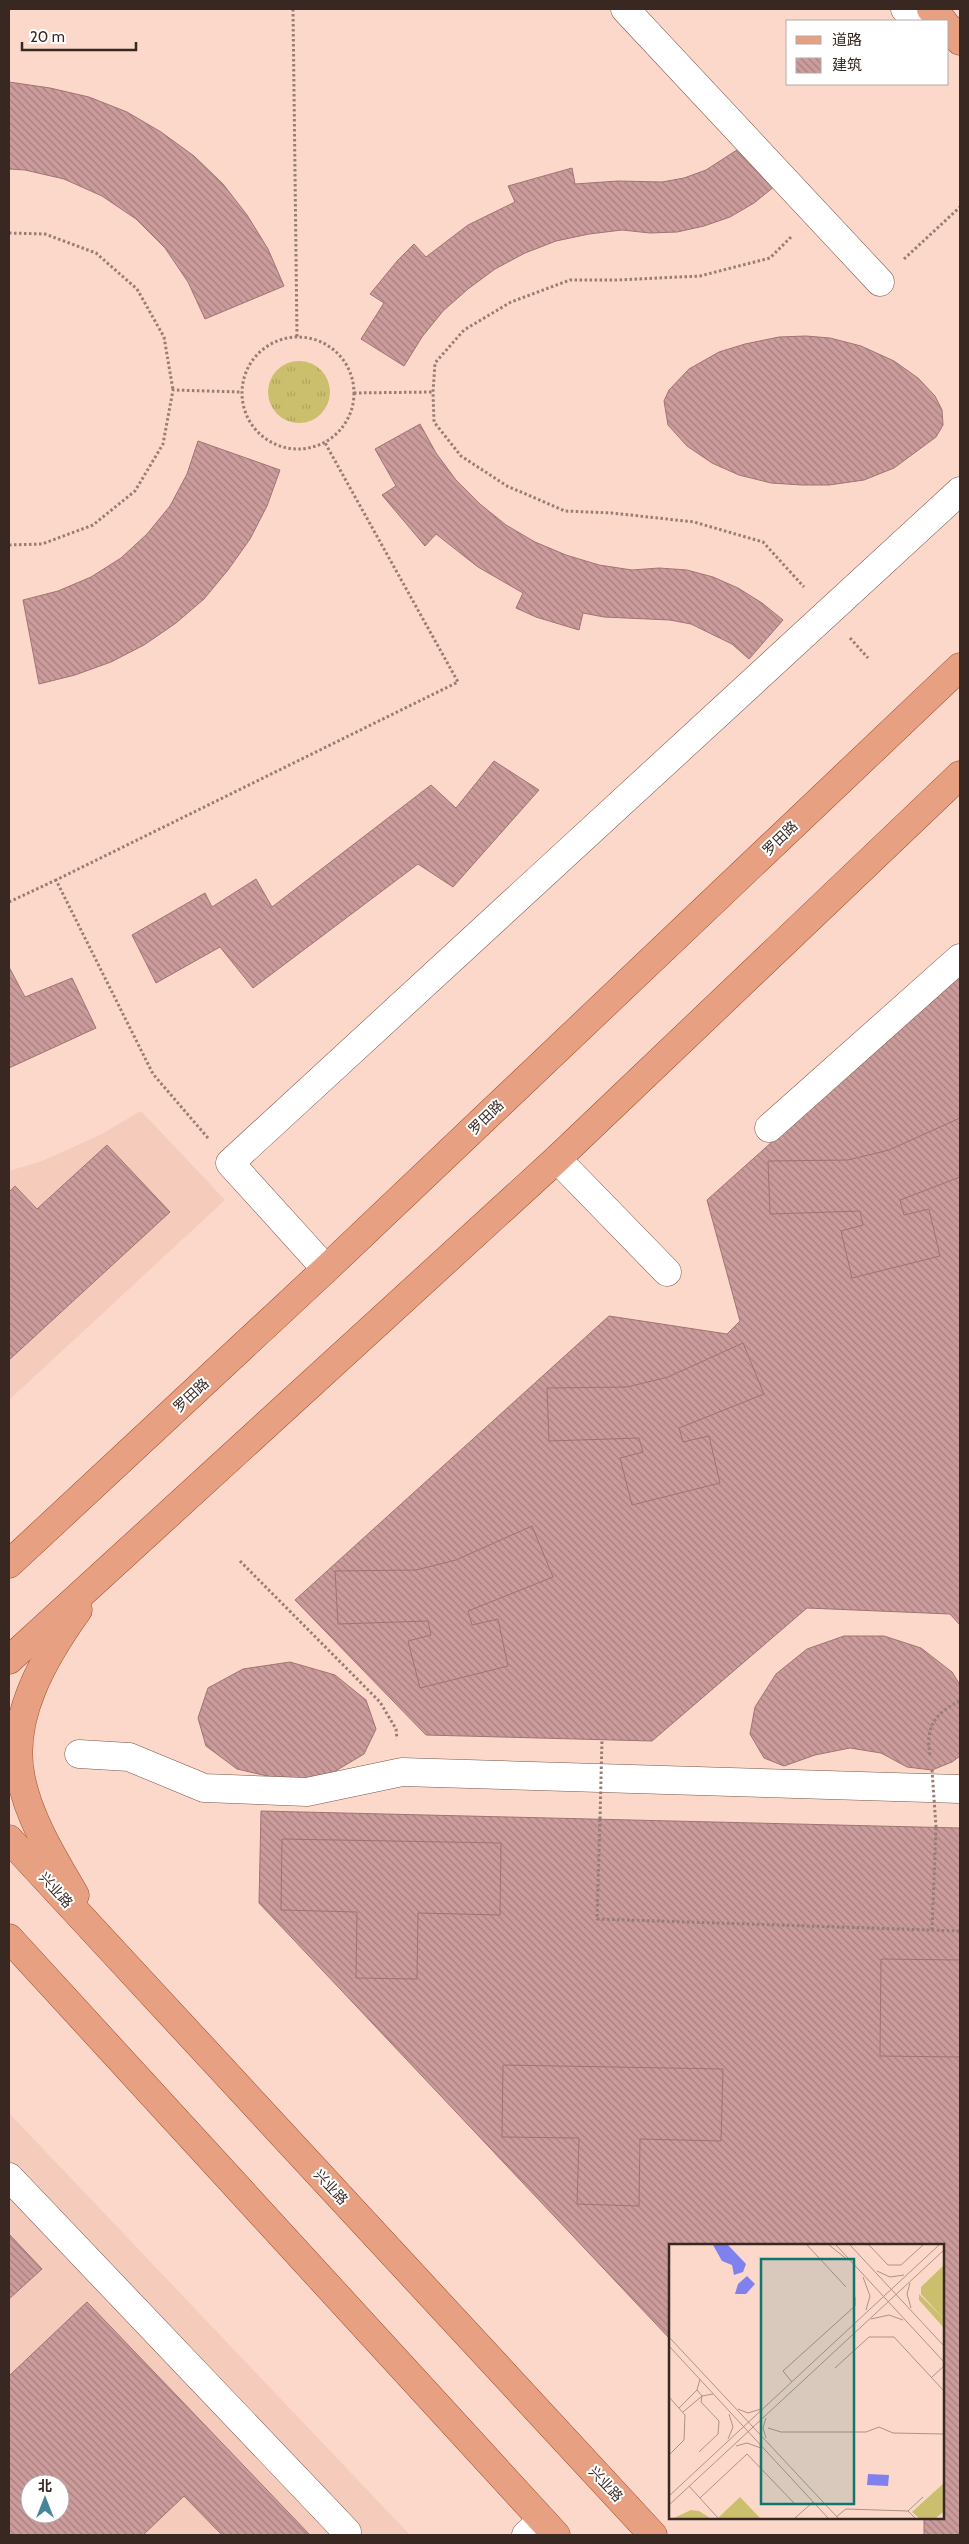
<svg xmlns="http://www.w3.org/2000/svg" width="969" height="2544" viewBox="0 0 969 2544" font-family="Cabin,'Noto Sans SC',sans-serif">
	<defs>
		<pattern id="grass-tufts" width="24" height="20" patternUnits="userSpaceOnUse" patternTransform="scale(1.25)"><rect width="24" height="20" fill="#cbbf6d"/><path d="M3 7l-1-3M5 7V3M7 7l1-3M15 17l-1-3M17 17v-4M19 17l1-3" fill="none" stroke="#afa45e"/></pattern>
		<pattern id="building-back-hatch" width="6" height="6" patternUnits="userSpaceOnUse" patternTransform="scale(1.25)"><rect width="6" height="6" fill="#cb9c9b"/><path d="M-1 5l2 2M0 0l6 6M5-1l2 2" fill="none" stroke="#a67f7e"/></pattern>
	</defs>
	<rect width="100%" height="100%" fill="#fcd8cb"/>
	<g fill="#f5cbbc" fill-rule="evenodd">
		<polygon points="141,1111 225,1200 9,1400 9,1171 42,1161 100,1135"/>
		<path d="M9,2113L410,2535H9ZM30,2484H60V2514H30Z"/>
	</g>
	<circle fill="url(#grass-tufts)" cx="299" cy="392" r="31"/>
	<g fill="url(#building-back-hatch)" stroke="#a07473" fill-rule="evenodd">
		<polygon points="9,82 50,88 89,97 127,112 161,132 194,156 223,184 247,215 268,249 284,286 205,319 188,282 165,248 136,219 102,196 64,179 25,170 9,169"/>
		<polygon points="743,146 775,186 754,203 730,217 704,226 677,232 650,233 622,230 589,234 556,241 525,253 495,269 468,289 443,311 422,337 404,366 361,339 384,303 370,294 398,260 414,244 426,257 468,225 515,202 508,186 572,168 575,184 618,181 662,182 684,178 706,170"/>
		<polygon points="806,336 830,338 861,346 894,361 918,378 935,396 942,410 943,425 936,437 894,468 864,480 829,485 802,485 771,483 739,475 712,463 687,446 668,425 664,401 669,390 689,369 719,352 745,344 779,337"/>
		<polygon points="420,424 436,453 456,480 480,504 506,525 535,542 566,555 599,565 632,570 659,568 687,570 713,577 738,588 762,603 783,620 749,659 732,644 691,624 670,620 604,617 583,613 579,630 536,617 516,608 523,593 478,567 436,534 425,546 382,495 396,486 375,449"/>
		<polygon points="198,441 280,470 267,506 250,539 228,570 204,599 176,623 144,645 111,662 75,675 39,684 23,600 58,591 91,577 121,558 147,534 170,506 187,474"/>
		<polygon points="494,761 539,790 453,887 418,864 253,988 220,947 156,983 132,935 205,893 212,907 256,879 272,907 431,785 456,808"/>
		<polygon points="9,967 25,997 72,978 96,1028 9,1068"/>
		<polygon points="960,974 960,1625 950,1614 807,1608 652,1741 426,1735 295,1600 609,1316 727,1334 740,1321 707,1200"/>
		<polygon points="960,1118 960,1177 900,1200 904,1215 929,1209 940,1256 852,1278 841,1231 863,1225 860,1211 770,1214 768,1161 848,1160 889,1150"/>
		<polygon points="107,1145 170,1212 9,1360 9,1192 15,1186 37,1209"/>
		<polygon points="743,1343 764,1394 679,1428 683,1442 709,1436 720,1483 632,1505 620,1458 643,1452 639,1438 549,1441 547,1388 627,1387 668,1377"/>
		<polygon points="532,1526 553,1577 468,1611 472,1625 498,1619 508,1666 420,1688 408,1641 431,1635 428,1621 338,1624 335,1571 416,1570 456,1560"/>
		<polygon points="844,1636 884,1636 921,1648 952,1672 960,1685 960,1756 952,1762 932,1770 907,1767 881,1753 850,1748 815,1755 784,1766 764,1758 750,1734 755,1707 776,1674 807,1649"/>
		<polygon points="290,1662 335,1675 366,1700 376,1729 364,1754 327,1776 289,1781 237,1769 206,1746 198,1718 208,1688 243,1669"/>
		<polygon points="261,1811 960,1828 960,2535 924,2535 924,2518 943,2518 943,2245 670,2245 670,2339 259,1903"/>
		<polygon points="282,1839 501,1843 500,1915 418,1913 417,1979 356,1978 357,1912 281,1910"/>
		<polygon points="881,1959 960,1960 960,2057 880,2056"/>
		<polygon points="503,2065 723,2069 721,2141 640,2139 639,2206 577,2204 579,2138 502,2137"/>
		<polygon points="9,2234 42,2269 9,2299"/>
		<path d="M87,2302L310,2535H222L184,2496L143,2535H9V2376ZM30,2484H60V2514H30Z"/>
	</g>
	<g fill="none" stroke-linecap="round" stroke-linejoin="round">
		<g stroke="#7a5446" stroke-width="29">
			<g id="minor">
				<polyline points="625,9 880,282"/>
				<polyline points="905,9 935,21"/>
				<polyline points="769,1128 960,958"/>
				<polyline points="557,1159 667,1272"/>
				<polyline points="326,1269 230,1163 960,491"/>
				<polyline points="79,1754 129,1757 204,1788 307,1792 402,1772 960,1789"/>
				<polyline points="9,2177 347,2532"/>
				<polyline points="526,2535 542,2520"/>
			</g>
		</g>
		<g stroke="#a14c2a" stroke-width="29">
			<g id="major">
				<polyline points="931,9 943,21"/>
				<polyline points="948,27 960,41"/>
				<polyline points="9,1564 326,1269 960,667"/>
				<polyline points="9,1660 557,1159 960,775"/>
				<polyline points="9,1839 653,2535"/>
				<path d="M75,1895C54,1859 29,1819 21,1778C8,1718 45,1656 78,1610"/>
				<polyline points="9,1938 556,2535"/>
			</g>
		</g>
		<g stroke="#977d74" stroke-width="3" stroke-dasharray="2.5 2.5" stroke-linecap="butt">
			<polyline points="293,9 297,337"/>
			<polyline points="9,233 45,234 96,253 137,289 164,337 173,390"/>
			<polyline points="791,237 770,258 700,276 617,280 570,280 511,302 464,330 435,363 433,392 434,422 461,456 507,486 565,511 612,513 694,522 763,542 804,587"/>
			<polyline points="904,259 960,207"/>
			<circle cx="298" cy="393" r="56"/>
			<polyline points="354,393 433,392"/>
			<polyline points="9,545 42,544 93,525 135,491 163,444 173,390 241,392"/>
			<polyline points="850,638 868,658"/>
			<polyline points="9,902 56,880"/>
			<polyline points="208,1138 153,1074 56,880 458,682 324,441"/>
			<polyline points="240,1561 380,1702 396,1729 397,1739"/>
			<path d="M930,1755C925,1727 935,1713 960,1701"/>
			<polyline points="600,1819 597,1919 960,1931"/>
			<polyline points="932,1930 936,1827"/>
		</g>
		<use href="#minor" stroke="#fff" stroke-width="28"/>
		<use href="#major" stroke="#e8a082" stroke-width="28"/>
		<g stroke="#977d74" stroke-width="3" stroke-dasharray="2.5 2.5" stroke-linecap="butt">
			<polyline points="932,1770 936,1827"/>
			<polyline points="600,1819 602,1739"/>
		</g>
	</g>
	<g text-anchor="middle" stroke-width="4" stroke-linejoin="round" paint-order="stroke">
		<g font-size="14" fill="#392822" stroke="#fff">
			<text transform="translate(780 838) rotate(-44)" y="5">罗田路</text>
			<text transform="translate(486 1117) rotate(-44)" y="5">罗田路</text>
			<text transform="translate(191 1395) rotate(-43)" y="5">罗田路</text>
			<text transform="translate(56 1890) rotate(48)" y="5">兴业路</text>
			<text transform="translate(331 2187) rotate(47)" y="5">兴业路</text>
			<text transform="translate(606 2484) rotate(47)" y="5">兴业路</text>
		</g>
	</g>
	<g transform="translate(669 2244)">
		<rect width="275" height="275" fill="#fcd8cb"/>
		<path d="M275,239V267L267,274H250L243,268Z" fill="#cbbf6d"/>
		<path d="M250,50L275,75V84L250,56Z" fill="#cbbf6d"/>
		<path d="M275,21V75L252,50V43ZM71,253L91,274H49ZM22,266L30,267L41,274H5Z" fill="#cbbf6d"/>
		<path d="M44,1H59L77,20L74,28L65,31L63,21L53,17ZM78,32L86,40L77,50H66L69,40ZM199,230L220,231L219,242L198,241Z" fill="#8081ec"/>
		<path fill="none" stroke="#ae9287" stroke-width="1" d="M138,1L177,43M160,1L179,16M167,1L275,118M181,1L275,102M200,1L219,21H232L254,1M208,27L221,33L235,31M194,33L201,52L197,66M241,39L238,50L242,64M202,75L220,71L234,76M0,93L169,274M0,102L159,274M166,124L200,93H225L275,147M263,133L275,122M31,135L28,146L33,152L44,150M123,138L114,127L186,62V53M0,153L16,171L15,196L0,211M10,164L28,146M69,165L79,169L92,165M14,168L33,152M99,184L112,188H197L210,183L224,189L275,190M97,194L94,184L97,174M59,195L64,183L60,170M67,202L78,199L92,204M30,208L49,190L50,177L32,158L33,152M20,242L49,274M0,252L270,1M31,254L78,210L125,259M0,261L275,6M239,267L254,253M167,273L177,265L239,267L246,274M126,274L144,258"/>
		<path fill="#0f766e" fill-opacity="0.15" stroke="#0f766e" stroke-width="2.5" d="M92,15H185V260H92Z"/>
		<rect width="275" height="275" fill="none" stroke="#392822" stroke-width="2.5"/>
	</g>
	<rect width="969" height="2544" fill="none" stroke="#392822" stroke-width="20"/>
	<rect x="786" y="20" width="162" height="65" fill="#ffffff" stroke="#b0a9a7"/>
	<rect x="796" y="36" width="25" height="8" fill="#e8a082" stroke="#b0a9a7"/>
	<text x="832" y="45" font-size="15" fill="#392822">道路</text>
	<rect x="796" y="58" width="25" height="15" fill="url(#building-back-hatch)" stroke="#b0a9a7"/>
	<text x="832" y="70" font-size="15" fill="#392822">建筑</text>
	<g transform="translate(45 2499)"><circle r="24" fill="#ffffff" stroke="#b0a9a7"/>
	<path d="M0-4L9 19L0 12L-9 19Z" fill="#46869a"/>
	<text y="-8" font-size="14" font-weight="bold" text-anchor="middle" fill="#392822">北</text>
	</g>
	<path d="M22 42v8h114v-8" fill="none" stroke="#392822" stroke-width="2.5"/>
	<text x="30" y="42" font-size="15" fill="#392822" stroke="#ffffff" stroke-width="4" paint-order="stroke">20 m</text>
</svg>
